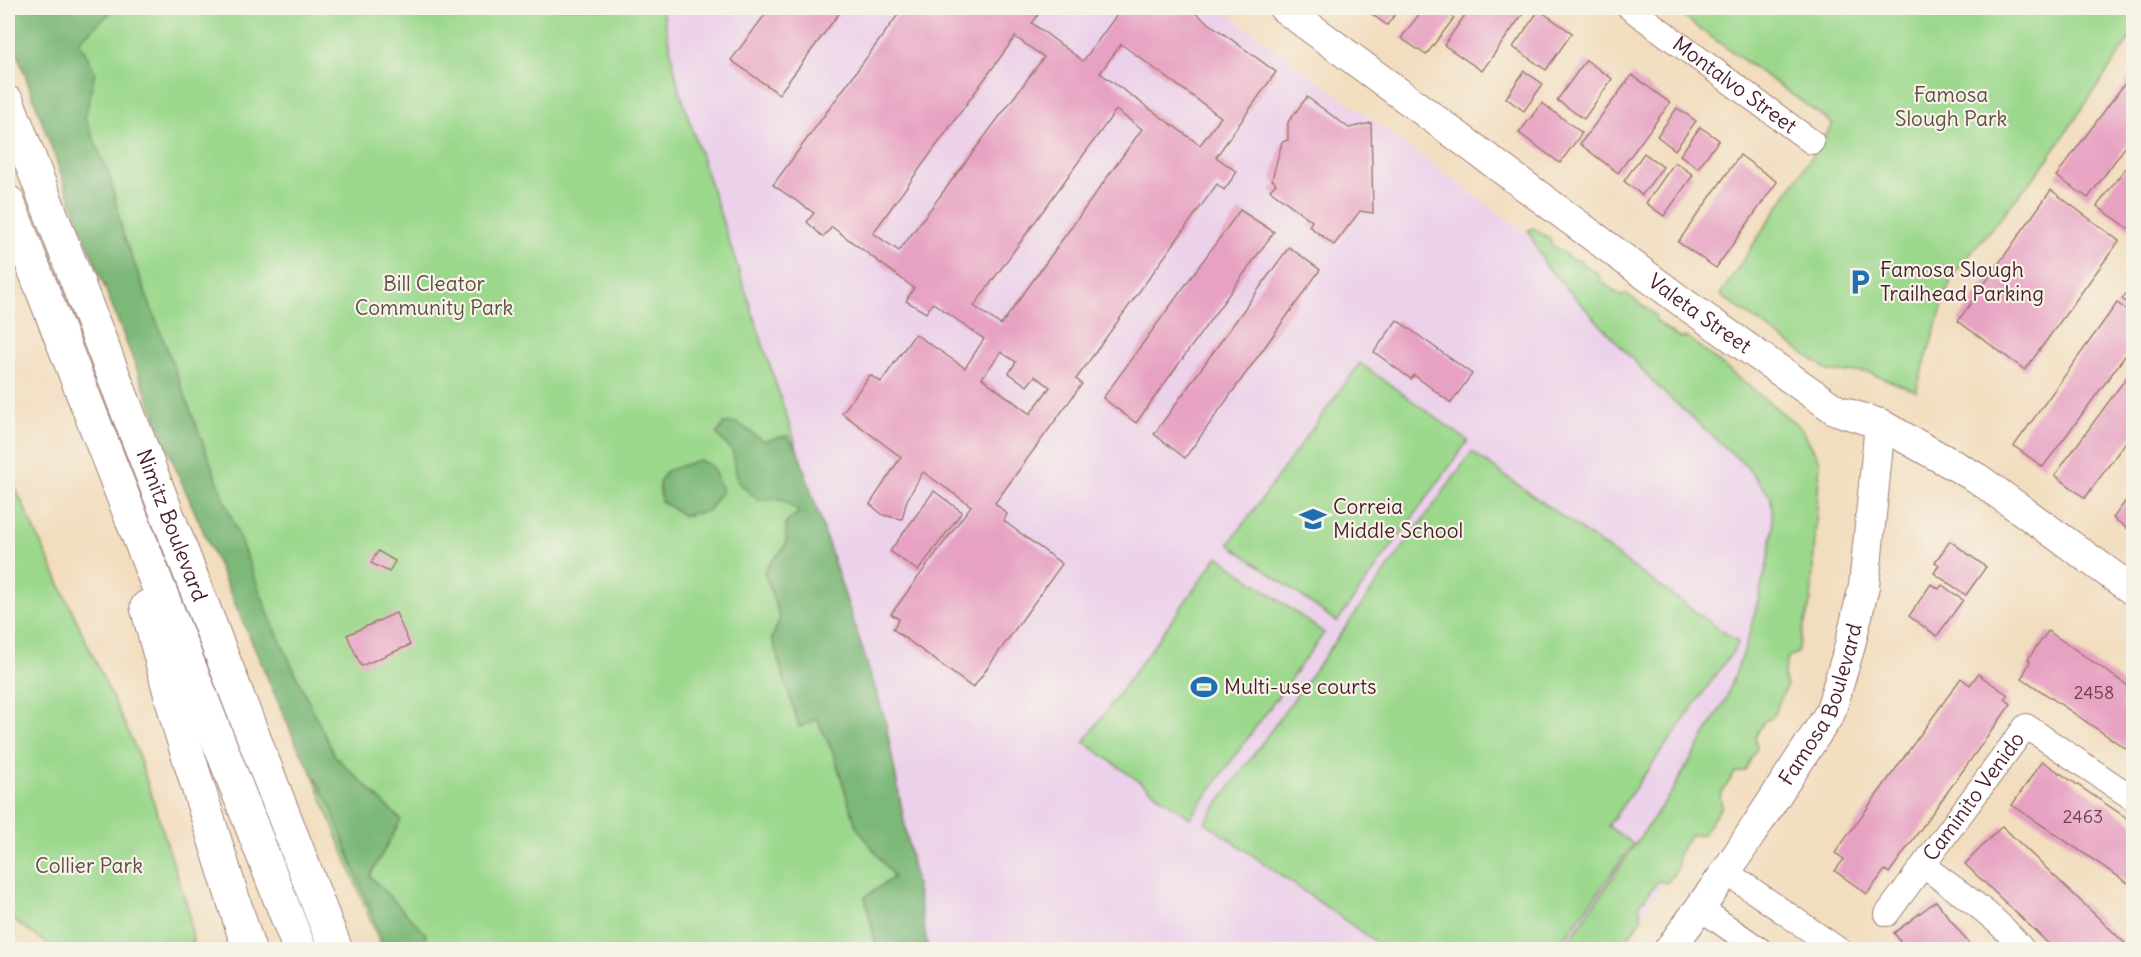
<svg xmlns="http://www.w3.org/2000/svg" width="2141" height="957" viewBox="0 0 2141 957" font-family="Delius,sans-serif">
	<rect width="100%" height="100%" fill="#f7f3e8"/>
	<filter id="ink" filterUnits="userSpaceOnUse"><feTurbulence type="fractalNoise" baseFrequency=".0167" numOctaves="2"/><feDisplacementMap in="SourceGraphic" scale="12" xChannelSelector="R" yChannelSelector="G"/><feConvolveMatrix kernelMatrix="1 2 1 2 8 2 1 2 1" color-interpolation-filters="sRGB"/></filter>
	<filter id="wash" filterUnits="userSpaceOnUse"><feTurbulence type="fractalNoise" baseFrequency=".008" numOctaves="4" result="noise"/><feDisplacementMap in="SourceGraphic" scale="24" xChannelSelector="R" yChannelSelector="G"/><feGaussianBlur stdDeviation="1.35" result="paint"/><feColorMatrix in="noise" values="0 0 0 0 0 0 0 0 0 0 0 0 0 0 0 0 0 1.4 0 .05"/><feComposite in="paint" operator="in"/></filter>
	<g filter="url(#wash)">
		<rect width="100%" height="100%" fill="#f2ddbe"/>
		<polygon fill="#ecd1ea" points="662,8 1220,8 1590,280 1808,446 1776,689 1637,926 1619,949 928,949 885,719 678,86"/>
		<g fill="#9bd88c" stroke="#727c5c" stroke-width="1.5">
			<polygon points="8,8 662,8 678,86 797,448 787,436 763,441 738,423 717,434 733,452 738,482 758,500 781,499 799,512 786,523 786,545 764,571 780,618 772,639 800,727 817,718 834,755 856,826 894,877 865,897 877,949 382,949"/>
			<polygon points="1677,8 2133,8 2133,34 2044,165 1952,276 1916,391 1867,372 1830,372 1720,295 1833,124 1675,11"/>
			<polygon points="1533,228 1550,239 1551,244 1573,260 1578,260 1599,275 1600,280 1621,296 1627,294 1655,315 1656,321 1679,338 1687,337 1800,427 1820,461 1811,600 1797,653 1788,657 1783,677 1787,685 1772,718 1764,721 1755,738 1757,748 1745,770 1735,773 1720,795 1722,806 1703,834 1690,835 1678,854 1678,868 1667,883 1658,881 1639,906 1642,918 1627,939 1617,940 1609,949 1563,949 1674,788 1725,701 1746,646 1767,565 1773,528 1771,497 1746,466 1661,390 1546,266 1528,230"/>
			<polygon points="1360,363 1468,441 1337,622 1229,544"/>
			<polygon points="1472,452 1739,643 1608,826 1633,844 1557,949 1386,949 1205,822"/>
			<polygon points="8,472 137,751 189,912 194,949 54,949 8,916"/>
			<polygon points="1218,556 1324,633 1190,818 1084,742"/>
		</g>
		<g fill="#7cb878" stroke="#636c52" stroke-width="1.5">
			<polygon points="8,8 108,8 110,13 79,41 95,71 85,118 110,177 123,234 270,618 311,707 335,756 401,820 370,876 426,934 425,949 385,949 329,803 296,743 176,469 71,201 8,28"/>
			<polygon points="724,423 738,423 763,441 787,436 797,448 885,719 928,949 877,949 865,897 894,877 856,826 834,755 817,719 799,727 772,639 780,618 764,571 786,545 786,523 799,512 781,499 758,500 738,482 733,452 717,434"/>
			<polygon points="699,460 712,466 722,491 708,511 684,516 661,501 659,483 666,471"/>
		</g>
		<g id="blocks">
			<g fill="#e7a1c2" fill-rule="evenodd">
				<polygon points="770,8 843,8 779,94 731,60"/>
				<path d="M903,8H1043L1032,23L1083,61L1122,8H1188L1276,72L1216,157L1237,172L1224,190L1217,184L1076,379L1082,384L995,503L1007,514L1004,521L1062,564L973,688L893,629L899,619L891,614L971,506L923,472L907,500L902,519L883,515L870,504L901,457L842,413L870,375L881,382L915,334L965,368L984,339L933,303L926,313L906,301L914,288L832,227L823,237L807,222L814,213L773,185ZM1015,37L1044,57L899,251L873,233ZM1121,44L1221,117L1200,145L1100,73ZM1116,110L1142,129L1001,325L974,306ZM1001,352L1016,362L1009,373L1027,386L1035,376L1050,387L1030,414L982,378Z"/>
				<polygon points="1363,8 1400,8 1387,25"/>
				<polygon points="1424,8 1439,8 1454,18 1426,55 1401,38"/>
				<polygon points="1470,8 1527,8 1482,71 1444,45"/>
				<polygon points="1539,10 1572,33 1546,70 1513,47"/>
				<polygon points="1586,60 1612,79 1584,119 1557,100"/>
				<polygon points="1524,71 1543,84 1524,111 1506,98"/>
				<polygon points="2134,71 2134,135 2088,198 2056,176"/>
				<polygon points="1632,75 1670,103 1618,173 1580,144"/>
				<polygon points="1307,97 1349,128 1371,123 1373,213 1360,211 1334,245 1309,226 1312,221 1270,190 1276,184 1272,179 1282,142 1288,140 1288,122"/>
				<polygon points="1542,103 1582,133 1560,163 1519,133"/>
				<polygon points="1677,108 1696,121 1675,150 1657,136"/>
				<polygon points="1700,127 1719,140 1698,168 1680,155"/>
				<polygon points="1644,153 1663,167 1642,195 1624,181"/>
				<polygon points="1740,155 1777,182 1716,268 1678,242"/>
				<polygon points="2134,157 2134,226 2131,230 2097,206"/>
				<polygon points="1675,162 1693,175 1664,216 1646,203"/>
				<polygon points="2051,190 2119,241 2025,370 1958,321"/>
				<polygon points="1240,210 1274,232 1136,423 1103,398"/>
				<polygon points="1289,247 1320,270 1185,458 1154,434"/>
				<polygon points="2134,283 2134,307 2122,299"/>
				<polygon points="2117,303 2134,315 2134,344 2043,467 2014,446"/>
				<polygon points="1397,320 1472,374 1451,403 1414,375 1411,379 1374,352"/>
				<polygon points="2134,367 2134,431 2085,498 2055,475"/>
				<polygon points="2134,490 2134,533 2113,518"/>
				<polygon points="934,491 962,512 918,571 890,551"/>
				<polygon points="1950,541 1986,567 1966,595 1934,573 1939,565 1935,562"/>
				<polygon points="378,551 395,561 389,572 371,563"/>
				<polygon points="1931,584 1939,589 1942,585 1963,600 1937,636 1909,616"/>
				<polygon points="396,613 410,645 361,666 347,635"/>
				<polygon points="2048,631 2134,690 2134,754 2022,678 2030,661 2028,659"/>
				<polygon points="1978,674 2008,695 2005,699 2011,704 1889,873 1885,870 1867,894 1835,871 1844,859 1835,853 1961,678 1970,685"/>
				<polygon points="2042,761 2134,823 2134,887 2012,805"/>
				<polygon points="2002,826 2132,950 2055,950 1965,864"/>
				<polygon points="1936,901 1974,950 1907,950 1894,933"/>
			</g>
		</g>
	</g>
	<g filter="url(#ink)">
		<use href="#blocks" fill-opacity="0" stroke="#9e7e74" stroke-width="1.5"/>
		<g fill="none" stroke-linecap="round" stroke-linejoin="round">
			<g stroke="#9e7e74" stroke-width="26">
				<g id="minor">
					<path id="s1" d="M1630,8L1812,142"/>
					<path d="M1924,866C1960,894 1994,913 2023,950"/>
					<polyline points="1726,872 1839,950"/>
					<polyline points="1700,908 1760,950"/>
					<path id="s2" d="M1887,914L2026,726L2134,799"/>
				</g>
			</g>
			<g stroke="#9e7e74" stroke-width="32">
				<g id="tertiary">
					<path id="s3" d="M1284,8L1685,304L1836,410L1880,424L1977,478L2134,591"/>
					<path id="s4" d="M1669,950L1726,872L1830,713L1849,649L1864,586L1880,424"/>
				</g>
			</g>
			<g stroke="#9e7e74" stroke-width="35">
				<g id="primary">
					<path id="s5" d="M8,103L336,950"/>
					<polyline points="8,202 300,950"/>
					<polyline points="147,607 179,726 249,950"/>
				</g>
			</g>
			<use href="#minor" stroke="#fff" stroke-width="24"/>
			<use href="#tertiary" stroke="#fff" stroke-width="30"/>
			<use href="#primary" stroke="#fff" stroke-width="33"/>
		</g>
	</g>
	<defs>
		<g id="parking-bare" transform="scale(2.07)"><path d="M-3.5-5.5H1a3.5 3.5 0 0 1 0 7H-1V5.5H-3.5ZM-1-3.4V-.6H.8a1.4 1.4 0 0 0 0-2.8Z" fill="#1f6fb2" stroke="#f7f3e8" stroke-width="2.5" paint-order="stroke"/></g>
		<g id="school-bare" transform="scale(2.07)"><path d="M0-5L7-2L0 1L-7-2ZM-4 1L0 2.5L4 1V4Q0 6-4 4Z" fill="#1f6fb2" stroke="#f7f3e8" stroke-width="2.5" paint-order="stroke"/></g>
		<g id="stadium-bare" transform="scale(2.07)"><path d="M0-5a6.5 5 0 1 0 0 10a6.5 5 0 1 0 0-10ZM-3.5-1.8h7v3.6h-7Z" fill="#1f6fb2" stroke="#f7f3e8" stroke-width="2.5" paint-order="stroke"/></g>
	</defs>
	<g fill-rule="evenodd">
		<use href="#parking-bare" x="1860" y="282"/>
		<use href="#school-bare" x="1313" y="519"/>
		<use href="#stadium-bare" x="1204" y="687"/>
	</g>
	<g text-anchor="middle" stroke-width="4.5" stroke-linejoin="round" paint-order="stroke">
		<g font-size="18" fill="#714051">
			<text x="2094" y="699">2458</text>
			<text x="2083" y="823">2463</text>
		</g>
		<g font-size="21" fill="#4a1f2b" stroke="#f7f3e8">
			<text dy="7" stroke="none"><textPath href="#s1" startOffset="130">Montalvo Street</textPath></text>
			<text dy="7" stroke="none"><textPath href="#s3" startOffset="516">Valeta Street</textPath></text>
			<text dy="7" stroke="none"><textPath href="#s5" startOffset="453">Nimitz Boulevard</textPath></text>
			<text dy="7" stroke="none"><textPath href="#s4" startOffset="291">Famosa Boulevard</textPath></text>
			<text dy="7" stroke="none"><textPath href="#s2" startOffset="146">Caminito Venido</textPath></text>
		</g>
		<g font-size="21" fill="#5e4d43" stroke="#f7f3e8">
			<text x="1951" y="102">Famosa<tspan x="1951" dy="24">Slough Park</tspan></text>
			<text x="434" y="291">Bill Cleator<tspan x="434" dy="24">Community Park</tspan></text>
			<text x="89" y="873">Collier Park</text>
		</g>
		<g font-size="21" fill="#4a1f2b" stroke="#f7f3e8" text-anchor="start">
			<text x="1880" y="277">Famosa Slough<tspan x="1880" dy="24">Trailhead Parking</tspan></text>
			<text x="1333" y="514">Correia<tspan x="1333" dy="24">Middle School</tspan></text>
			<text x="1224" y="694">Multi-use courts</text>
		</g>
	</g>
	<rect width="2141" height="957" fill="none" stroke="#f7f3e8" stroke-width="30"/>
</svg>
